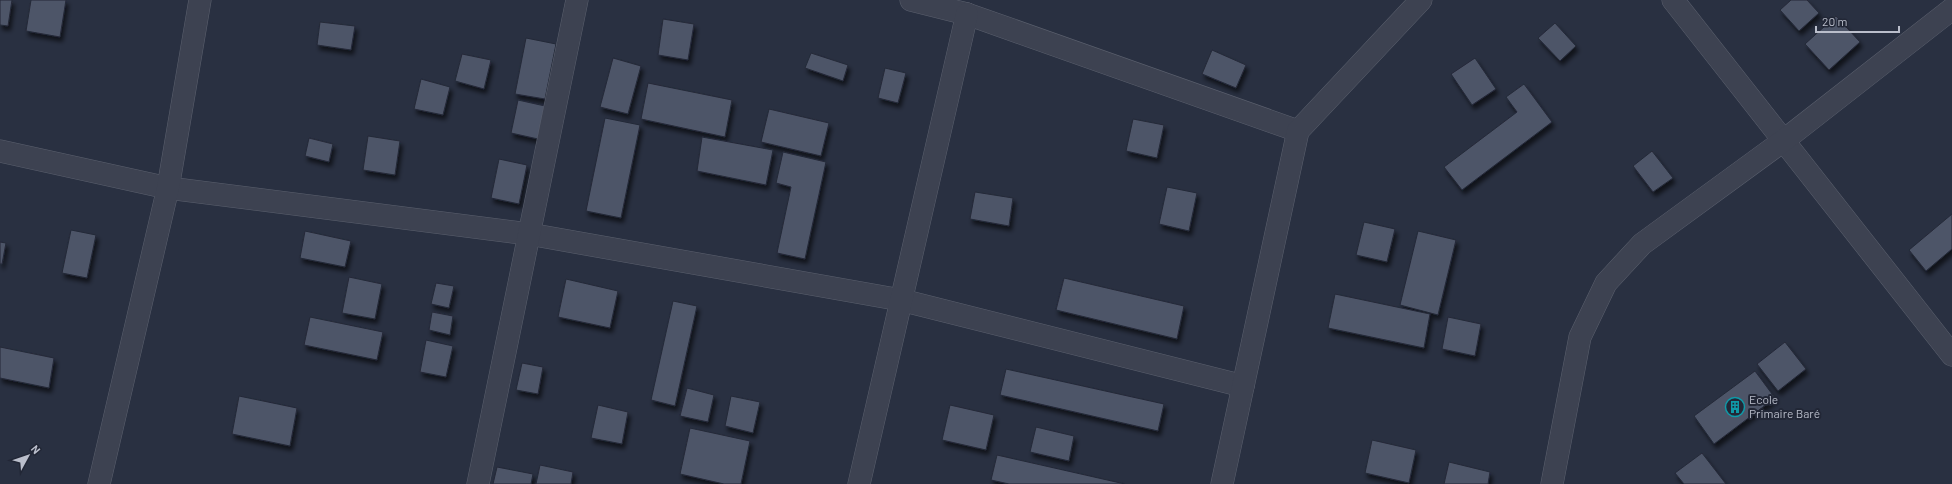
<svg xmlns="http://www.w3.org/2000/svg" width="1952" height="484" viewBox="0 0 1952 484" font-family="Barlow,sans-serif">
	<defs>
		<filter id="shadow"><feDropShadow dx="2.5" dy="4.5" stdDeviation="2" flood-color="#0009"/></filter>
	</defs>
	<rect width="100%" height="100%" fill="#293041"/>
	<g fill="#4d5467" stroke="#242938" filter="url(#shadow)">
		<polygon points="0,0 12,0 8,26 0,25"/>
		<polygon points="31,0 66,0 60,37 26,31"/>
		<polygon points="1791,0 1807,0 1819,13 1799,31 1780,10"/>
		<polygon points="1836,16 1860,42 1829,70 1805,44"/>
		<polygon points="663,19 694,24 688,60 658,55"/>
		<polygon points="320,22 355,26 351,50 317,45"/>
		<polygon points="1555,23 1576,46 1560,61 1538,38"/>
		<polygon points="526,38 556,44 545,99 515,94"/>
		<polygon points="1212,50 1246,65 1236,88 1202,74"/>
		<polygon points="811,53 848,65 843,81 805,68"/>
		<polygon points="462,54 491,60 484,89 455,81"/>
		<polygon points="613,58 641,66 628,114 600,107"/>
		<polygon points="1475,58 1496,89 1472,105 1451,74"/>
		<polygon points="885,68 906,73 898,103 878,98"/>
		<polygon points="421,79 450,87 443,115 414,109"/>
		<polygon points="648,83 732,100 725,137 641,119"/>
		<polygon points="1524,84 1552,122 1462,190 1444,167 1517,112 1506,97"/>
		<polygon points="518,100 545,106 538,139 511,133"/>
		<polygon points="769,109 829,123 821,156 761,142"/>
		<polygon points="605,118 640,125 621,218 586,211"/>
		<polygon points="1133,119 1164,125 1157,158 1126,151"/>
		<polygon points="368,136 400,141 395,175 363,170"/>
		<polygon points="702,137 773,150 766,185 697,171"/>
		<polygon points="309,138 333,144 329,162 305,156"/>
		<polygon points="1652,151 1673,178 1653,192 1633,166"/>
		<polygon points="783,152 826,162 805,259 777,253 791,187 776,183"/>
		<polygon points="499,159 527,165 519,204 491,198"/>
		<polygon points="1167,187 1197,193 1189,231 1159,224"/>
		<polygon points="975,192 1013,198 1009,226 970,219"/>
		<polygon points="1952,214 1952,249 1926,271 1909,250"/>
		<polygon points="1364,222 1395,229 1387,262 1356,255"/>
		<polygon points="71,230 96,235 87,278 62,273"/>
		<polygon points="305,231 351,241 345,267 300,258"/>
		<polygon points="1418,231 1456,240 1438,315 1400,305"/>
		<polygon points="0,242 6,243 2,264 0,264"/>
		<polygon points="349,277 382,284 375,319 342,313"/>
		<polygon points="1064,278 1184,306 1177,339 1056,310"/>
		<polygon points="566,279 618,291 610,328 558,317"/>
		<polygon points="436,283 454,286 449,308 431,304"/>
		<polygon points="1335,294 1430,314 1424,348 1328,328"/>
		<polygon points="673,301 697,306 675,406 651,400"/>
		<polygon points="432,312 453,316 450,335 429,330"/>
		<polygon points="310,317 383,332 377,360 304,345"/>
		<polygon points="1448,317 1481,324 1475,356 1442,349"/>
		<polygon points="426,340 453,346 446,377 420,372"/>
		<polygon points="1785,342 1806,369 1778,391 1757,364"/>
		<polygon points="0,347 54,358 49,388 0,378"/>
		<polygon points="522,363 543,367 538,394 516,390"/>
		<polygon points="1006,369 1164,404 1158,431 1000,395"/>
		<polygon points="1755,371 1775,398 1714,444 1694,416"/>
		<polygon points="687,388 714,395 708,422 680,416"/>
		<polygon points="239,396 297,408 290,446 232,434"/>
		<polygon points="731,396 760,402 753,433 725,426"/>
		<polygon points="598,405 628,412 622,444 591,438"/>
		<polygon points="950,405 994,415 986,450 942,440"/>
		<polygon points="1036,427 1074,436 1069,461 1030,452"/>
		<polygon points="690,428 750,441 741,484 724,484 680,474"/>
		<polygon points="1372,440 1416,450 1409,483 1365,473"/>
		<polygon points="1702,453 1726,484 1684,484 1675,473"/>
		<polygon points="997,455 1125,484 1009,484 991,480"/>
		<polygon points="1449,462 1490,472 1488,484 1444,484"/>
		<polygon points="540,465 573,472 571,484 536,484"/>
		<polygon points="497,467 533,474 531,484 493,484"/>
	</g>
	<g fill="none" stroke-linecap="round" stroke-linejoin="round">
		<g stroke="#5b606e" stroke-width="23">
			<g id="street">
				<polyline points="911,0 967,14 1298,131"/>
				<polyline points="1673,0 1952,355"/>
				<polyline points="0,151 168,188 529,234 901,300 1243,386"/>
				<polyline points="99,484 168,188 200,0"/>
				<polyline points="478,484 577,0"/>
				<polyline points="859,484 967,14"/>
				<polyline points="1222,484 1298,131 1421,0"/>
				<polyline points="1552,484 1580,337 1606,283 1642,244 1783,141 1952,9"/>
			</g>
		</g>
		<use href="#street" stroke="#3d4251" stroke-width="22"/>
	</g>
	<defs>
		<g id="building-ring" transform="scale(1)"><circle r="9.5" fill="#222736" stroke="#0f9aa8" stroke-width="1.5"/><path d="M-4-6H4V6H1V3H-1V6H-4ZM-2.5-4.3h1.7v1.8h-1.7ZM.8-4.3h1.7v1.8H.8ZM-2.5-1h1.7V.8h-1.7ZM.8-1h1.7V.8H.8Z" fill="#0f9aa8"/></g>
	</defs>
	<g fill-rule="evenodd">
		<use href="#building-ring" x="1735" y="407"/>
	</g>
	<g text-anchor="middle" stroke-width="4" stroke-linejoin="round" paint-order="stroke">
		<g font-size="12" fill="#babecb" stroke="#222736" text-anchor="start">
			<text x="1749" y="404">Ecole<tspan x="1749" dy="14">Primaire Baré</tspan></text>
		</g>
	</g>
	<g transform="translate(28 456) rotate(50)" stroke="#222736" stroke-width="3" paint-order="stroke">
	<path d="M0-3L7 15L0 10L-7 15Z" fill="#babecb"/>
	<text y="-6" font-size="11" font-weight="bold" text-anchor="middle" fill="#babecb">N</text>
	</g>
	<path d="M1816 26v6h83v-6" fill="none" stroke="#babecb" stroke-width="2"/>
	<text x="1822" y="26" font-size="12" fill="#babecb" stroke="#222736" stroke-width="3" paint-order="stroke">20 m</text>
</svg>
